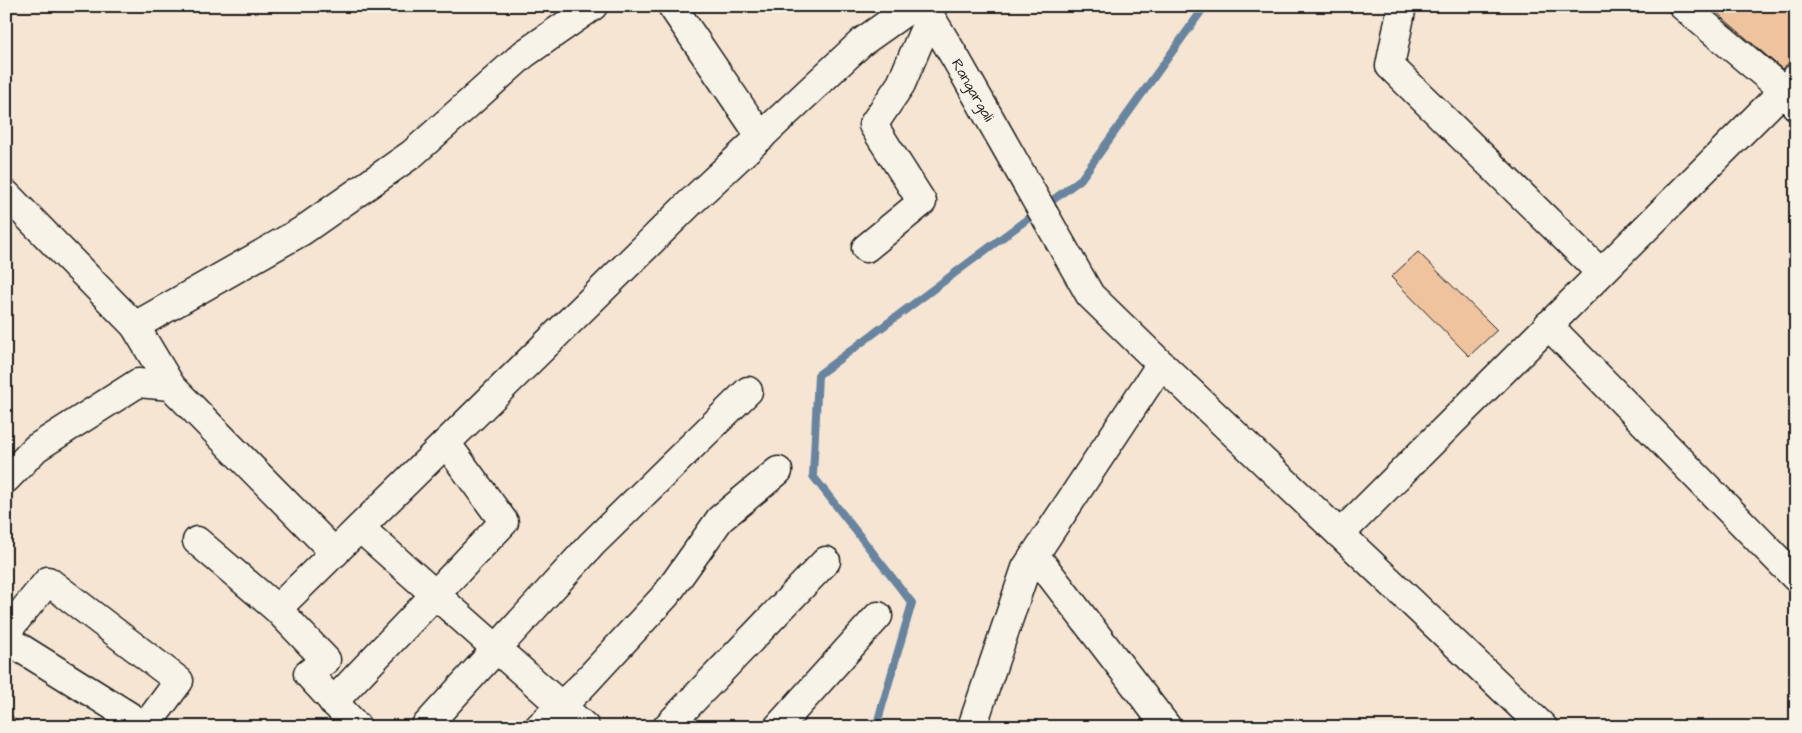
<svg xmlns="http://www.w3.org/2000/svg" width="1802" height="733" viewBox="0 0 1802 733" font-family="'Architects Daughter',sans-serif">
	<rect width="100%" height="100%" fill="#f5e5d2"/>
	<filter id="ink" filterUnits="userSpaceOnUse"><feTurbulence type="fractalNoise" baseFrequency=".02" numOctaves="2"/><feDisplacementMap in="SourceGraphic" scale="10" xChannelSelector="R" yChannelSelector="G"/><feConvolveMatrix kernelMatrix="1 2 1 2 8 2 1 2 1" color-interpolation-filters="sRGB"/></filter>
	<g filter="url(#ink)">
		<g fill="none" stroke-linecap="round" stroke-linejoin="round">
			<polyline stroke="#68849f" stroke-width="8" points="876,727 912,603 813,476 818,375 1081,179 1205,6"/>
		</g>
		<g fill="#f0c39f" stroke="#1c1c1c">
			<polygon points="1709,6 1796,6 1796,56 1782,69"/>
			<polygon points="1418,252 1497,330 1469,356 1391,277"/>
			<polygon points="6,710 23,727 6,727"/>
		</g>
		<g fill="none" stroke-linecap="round" stroke-linejoin="round">
			<g stroke="#1c1c1c" stroke-width="31">
				<g id="minor">
					<polyline points="672,6 761,137"/>
					<polyline points="1402,6 1390,66 1600,272"/>
					<polyline points="1683,6 1783,90 1796,106"/>
					<polyline points="6,194 135,326 171,386"/>
					<polyline points="866,248 922,202 873,125 901,84 930,16"/>
					<polyline points="1548,325 1796,578"/>
					<polyline points="135,326 302,231 412,154 524,54 593,6"/>
					<polyline points="6,479 36,448 138,383 171,386 335,553"/>
					<polyline points="360,528 585,727"/>
					<polyline points="1340,534 1796,78"/>
					<polyline points="197,541 277,609 326,660 308,674 357,727"/>
					<polyline points="1035,555 1167,727"/>
					<polyline points="277,609 692,201 862,42 913,6"/>
					<polyline points="6,632 48,581 179,681 145,727"/>
					<polyline points="6,639 145,726"/>
					<polyline points="333,702 504,522 446,443"/>
					<polyline points="425,727 592,544 748,391"/>
					<polyline points="539,727 581,687 666,595 720,519 778,471"/>
					<polyline points="667,727 826,561"/>
					<polyline points="778,727 878,616"/>
				</g>
			</g>
			<g stroke="#1c1c1c" stroke-width="31">
				<g id="tertiary">
					<polyline points="924,6 956,59 1090,295 1161,364 1543,727"/>
					<polyline points="972,727 1026,568 1161,364"/>
				</g>
			</g>
			<use href="#minor" stroke="#f7f3e8" stroke-width="28"/>
			<use href="#tertiary" stroke="#f7f3e8" stroke-width="28"/>
		</g>
	</g>
	<g text-anchor="middle" stroke-width="4" stroke-linejoin="round" paint-order="stroke">
		<g font-size="15" fill="#1c1c1c" stroke="#f7f3e8">
			<text transform="translate(973 90) rotate(60)" y="5">Rangargali</text>
		</g>
	</g>
	<rect width="1802" height="733" fill="none" stroke="#f7f3e8" stroke-width="25"/>
	<rect x="12" y="12" width="1777" height="708" fill="none" stroke="#1c1c1c" stroke-width="2" filter="url(#ink)"/>
</svg>
